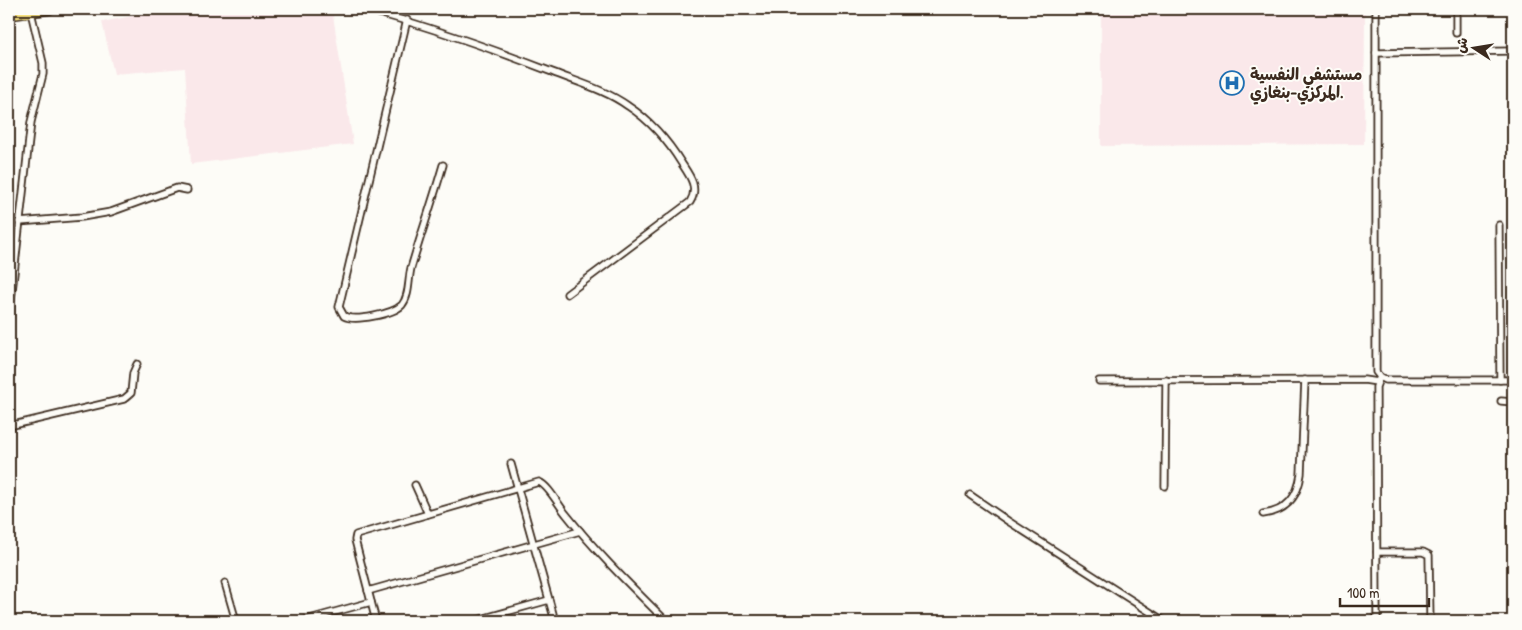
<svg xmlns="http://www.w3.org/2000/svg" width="1522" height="630" viewBox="0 0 1522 630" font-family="'Patrick Hand','Playpen Sans Arabic',sans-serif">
	<rect width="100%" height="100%" fill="#fdfcf7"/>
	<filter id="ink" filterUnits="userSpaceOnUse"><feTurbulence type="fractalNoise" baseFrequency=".02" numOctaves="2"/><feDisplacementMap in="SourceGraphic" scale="10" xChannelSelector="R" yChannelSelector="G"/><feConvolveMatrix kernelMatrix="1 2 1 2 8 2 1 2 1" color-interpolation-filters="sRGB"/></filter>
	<g filter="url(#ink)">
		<g fill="#fae8ea">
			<polygon points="167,9 332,9 353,144 191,164 185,68 114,74 102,22"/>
			<polygon points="1101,9 1365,9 1364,144 1101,146"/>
		</g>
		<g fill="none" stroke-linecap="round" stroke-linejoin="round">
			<g stroke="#3b2a1e" stroke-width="9">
				<g id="minor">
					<path d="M364,9C428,26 490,48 552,72C577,82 606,90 628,106C651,121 668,141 682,164C690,176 699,188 690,202L567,294"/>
					<polyline points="1376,9 1376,372 1380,377 1386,380 1513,380"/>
					<polyline points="1456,9 1456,33"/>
					<path d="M407,20L339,307L344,316C355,322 393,314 402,305C410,295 408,280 411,268C421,234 433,200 443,165"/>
					<polyline points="1376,53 1513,51"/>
					<polyline points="19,222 82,217 111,212 177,188 187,190"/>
					<polyline points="1499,225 1500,380"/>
					<polyline points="9,318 31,122 43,74 43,63 31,12"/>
					<polyline points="1099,381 1364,380 1377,382"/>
					<polyline points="1501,401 1513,402"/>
					<polyline points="9,426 124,399 131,393 133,373 137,364"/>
					<polyline points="511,464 555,621"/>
					<polyline points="415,485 428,514"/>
					<polyline points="1165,486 1166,380"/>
					<polyline points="970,495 1008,521 1164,621"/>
					<path d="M1263,514C1287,511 1298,497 1301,474L1305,380"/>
					<polyline points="1377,552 1423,552 1429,555 1430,621"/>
					<polyline points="225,583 236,621"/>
					<polyline points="368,591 580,531"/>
					<polyline points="302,621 371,602"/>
					<path d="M376,621L355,540L356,535L539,482C548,485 559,506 566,514C596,552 631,586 666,621"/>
					<polyline points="474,621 549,600"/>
					<polyline points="1377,621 1376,387 1379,379"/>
				</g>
			</g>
			<g stroke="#3b2a1e" stroke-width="12">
				<polyline id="highway" points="9,15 50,9"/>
			</g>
			<use href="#minor" stroke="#fdfcf7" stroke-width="5.5"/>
			<use href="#highway" stroke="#f7e281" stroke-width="9"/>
		</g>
	</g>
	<defs>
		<g id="hospital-ring" transform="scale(1.25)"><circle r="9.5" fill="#fdfcf7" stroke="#1f6fb2" stroke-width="1.5"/><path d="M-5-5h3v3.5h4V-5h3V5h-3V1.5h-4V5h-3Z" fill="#1f6fb2"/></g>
	</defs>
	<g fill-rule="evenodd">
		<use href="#hospital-ring" x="1232" y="83"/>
	</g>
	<g text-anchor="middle" stroke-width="4" stroke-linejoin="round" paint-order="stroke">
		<g font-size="16" font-weight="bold" fill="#3b2a1e" stroke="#fdfcf7" text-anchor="start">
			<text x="1250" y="80">مستشفي النفسية<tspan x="1250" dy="18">المركزي-بنغازي.</tspan></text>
		</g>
	</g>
	<rect width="1522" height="630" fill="none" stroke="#fdfcf7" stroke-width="30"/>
	<rect x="15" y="15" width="1492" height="600" fill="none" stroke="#3b2a1e" stroke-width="2" filter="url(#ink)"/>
	<g transform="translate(1474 48) rotate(282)" stroke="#fdfcf7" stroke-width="4" paint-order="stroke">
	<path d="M0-4L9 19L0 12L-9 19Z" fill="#3b2a1e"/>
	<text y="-8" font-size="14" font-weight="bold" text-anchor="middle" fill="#3b2a1e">ش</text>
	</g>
	<path d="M1340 598v8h89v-8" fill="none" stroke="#3b2a1e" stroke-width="2.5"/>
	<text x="1347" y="598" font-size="15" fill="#3b2a1e" stroke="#fdfcf7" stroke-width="4" paint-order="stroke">100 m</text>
</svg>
